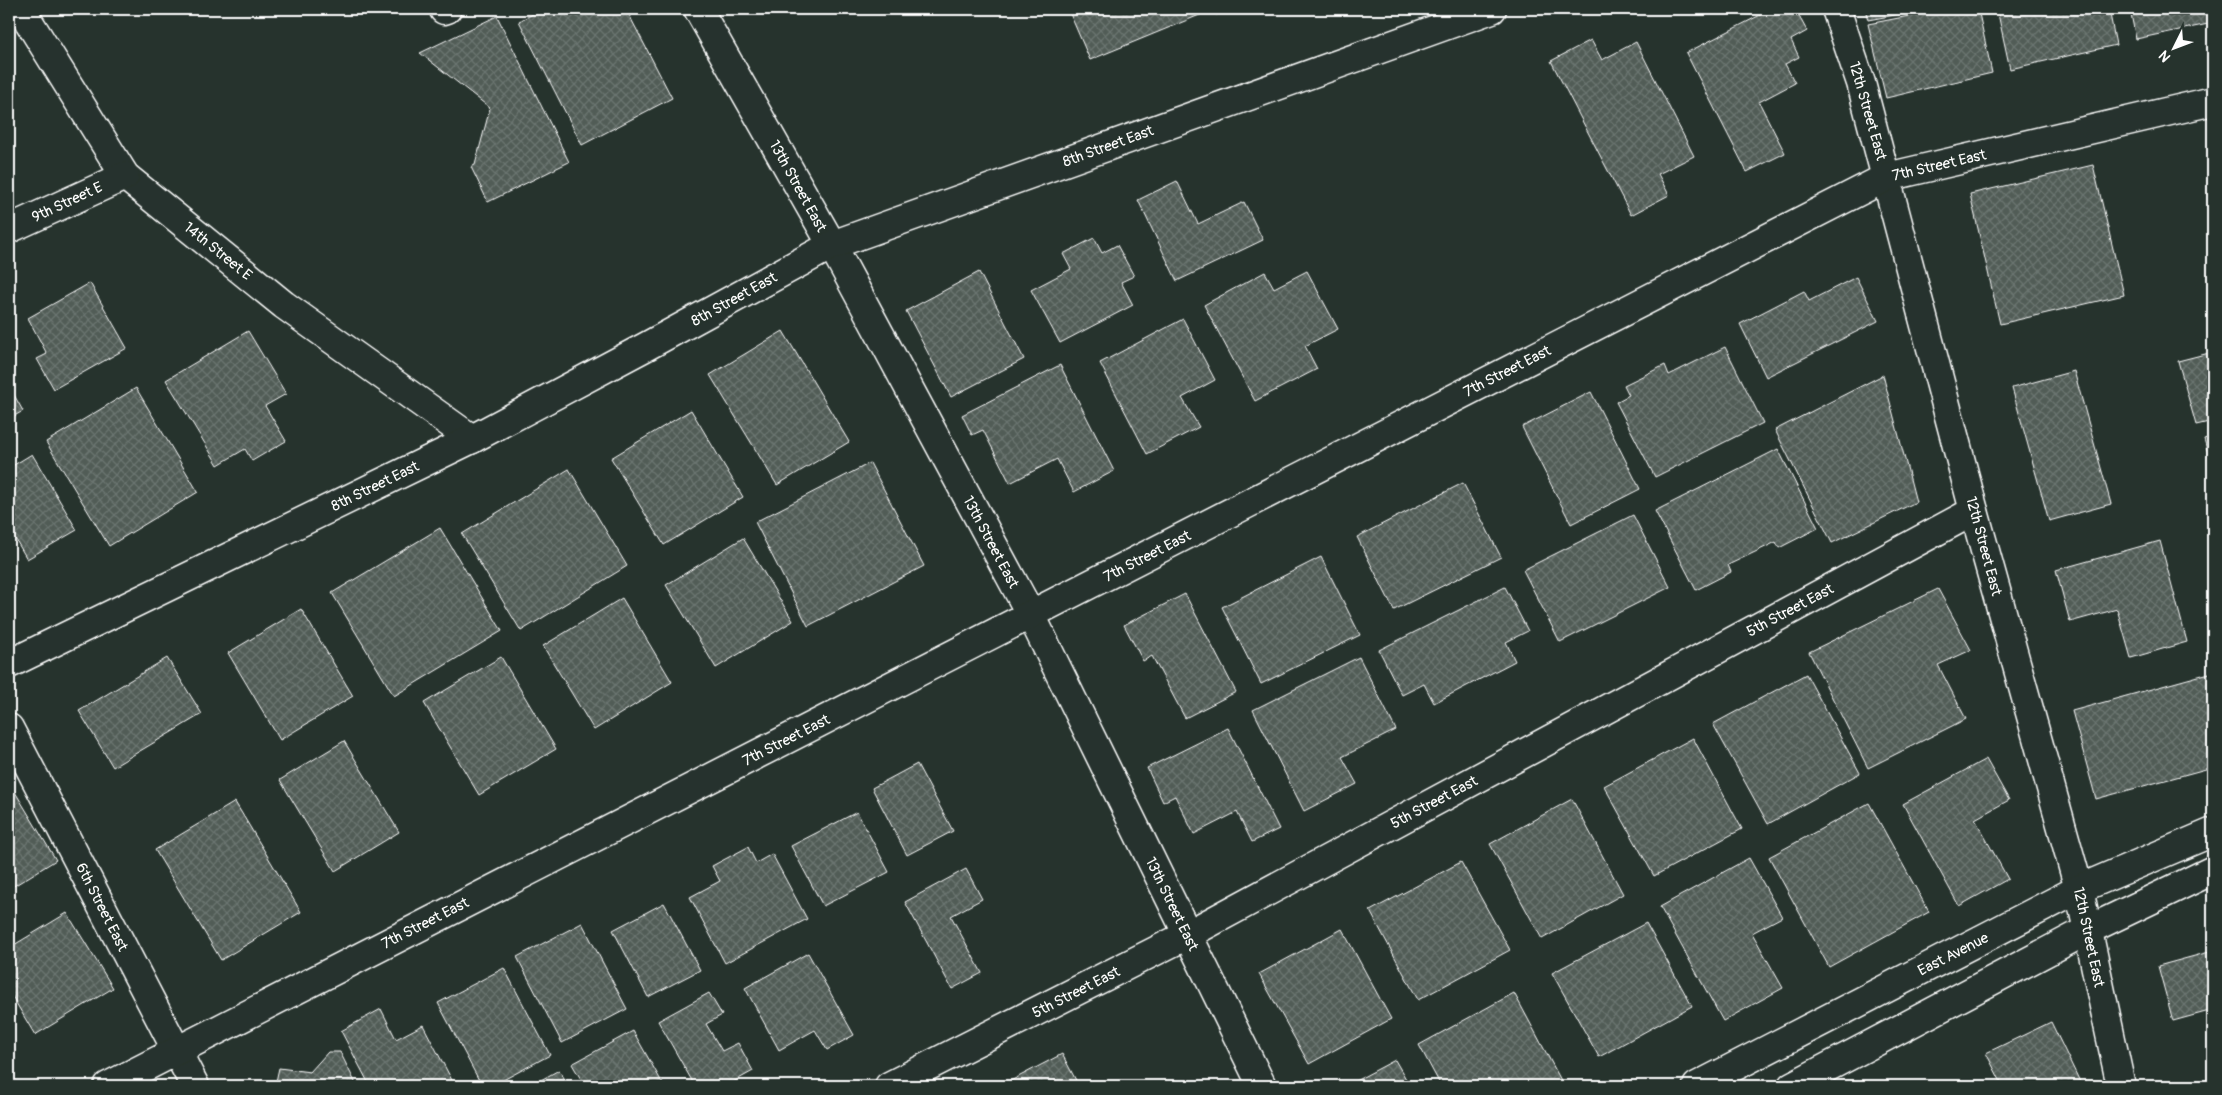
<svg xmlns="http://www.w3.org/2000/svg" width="2222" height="1095" viewBox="0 0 2222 1095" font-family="Pangolin,sans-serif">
	<defs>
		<pattern id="building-cross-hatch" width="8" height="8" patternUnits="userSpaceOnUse" patternTransform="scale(1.25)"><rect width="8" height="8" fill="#515c57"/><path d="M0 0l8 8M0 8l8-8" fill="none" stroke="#6b7470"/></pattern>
	</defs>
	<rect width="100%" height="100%" fill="#26332d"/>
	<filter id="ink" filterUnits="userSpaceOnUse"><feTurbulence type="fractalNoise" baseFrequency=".02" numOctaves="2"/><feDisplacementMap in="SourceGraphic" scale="10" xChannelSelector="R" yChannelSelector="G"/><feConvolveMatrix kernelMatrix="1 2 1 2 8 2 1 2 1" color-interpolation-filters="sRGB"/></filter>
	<g filter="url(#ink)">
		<g fill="url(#building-cross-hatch)" stroke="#fff">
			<polygon points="543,9 626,9 672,98 582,145 519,21"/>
			<polygon points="1068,9 1200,9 1202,14 1090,60"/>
			<polygon points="1213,9 1231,9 1216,15"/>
			<polygon points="1772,9 1795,9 1807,31 1791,40 1799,57 1785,64 1795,83 1759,102 1785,153 1747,172 1686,53"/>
			<polygon points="1865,9 1928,9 1868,20"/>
			<polygon points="1945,9 1978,9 1992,73 1886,98 1868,24"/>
			<polygon points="1997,9 2109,9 2116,45 2010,69"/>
			<polygon points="2130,9 2213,9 2213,23 2136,39"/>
			<polygon points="497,16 569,162 488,202 471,167 475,165 490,108 420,53"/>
			<polygon points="1591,40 1602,60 1636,42 1694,156 1658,174 1669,195 1631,215 1551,61"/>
			<polygon points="2093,165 2124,295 2000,324 1970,194"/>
			<polygon points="1177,181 1198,224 1244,202 1263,240 1177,281 1138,200"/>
			<polygon points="1094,238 1102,253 1117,245 1134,276 1121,282 1133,305 1060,343 1031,290 1071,269 1063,254"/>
			<polygon points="1307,271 1338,329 1305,346 1317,369 1255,401 1204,305 1265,272 1274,288"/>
			<polygon points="979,272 1024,359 951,397 906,311"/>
			<polygon points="1856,277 1878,321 1766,377 1740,324 1804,291 1809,301"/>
			<polygon points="90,283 127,348 54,389 37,359 47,354 28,318"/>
			<polygon points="1183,319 1215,380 1182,398 1199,427 1147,454 1100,363"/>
			<polygon points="248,331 286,394 265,406 286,441 252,461 245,449 218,465 166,380"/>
			<polygon points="783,331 849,442 777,485 710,375"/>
			<polygon points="1725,347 1763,423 1655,477 1616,402 1629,395 1624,385 1665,365 1669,375"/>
			<polygon points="2213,352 2213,421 2196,425 2178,361"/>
			<polygon points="1060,365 1114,471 1074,492 1057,459 1010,483 983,430 972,435 962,415"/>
			<polygon points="2074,371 2111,504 2049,521 2012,388"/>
			<polygon points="1883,375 1916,502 1832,543 1775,430"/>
			<polygon points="9,386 23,411 9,419"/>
			<polygon points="136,388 198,492 109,546 46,442"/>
			<polygon points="1591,392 1640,489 1571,524 1522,427"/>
			<polygon points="691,410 743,497 664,545 611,458"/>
			<polygon points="2213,436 2213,471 2204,439"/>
			<polygon points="1778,449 1818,528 1779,548 1776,542 1728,565 1731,572 1696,590 1655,511"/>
			<polygon points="32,454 77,530 27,559 9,528 9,468"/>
			<polygon points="870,463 924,566 808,626 755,522"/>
			<polygon points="569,469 627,566 521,631 462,534"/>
			<polygon points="1463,483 1501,557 1394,610 1357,537"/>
			<polygon points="1633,515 1670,587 1560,642 1523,570"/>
			<polygon points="440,528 502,631 394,696 332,593"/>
			<polygon points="743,538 793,621 716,668 666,585"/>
			<polygon points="2160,541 2187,642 2131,658 2117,609 2070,622 2056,570"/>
			<polygon points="1321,557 1360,635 1261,684 1222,607"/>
			<polygon points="1505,587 1528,631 1506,642 1515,661 1434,703 1424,684 1402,695 1379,650"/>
			<polygon points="1938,589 1971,650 1938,665 1966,719 1868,768 1809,652"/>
			<polygon points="1185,594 1236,692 1185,718 1152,656 1143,661 1124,625"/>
			<polygon points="622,598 672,682 594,730 543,646"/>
			<polygon points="301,609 353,696 280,740 228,653"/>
			<polygon points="501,657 556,749 479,795 424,703"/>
			<polygon points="1359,657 1396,730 1342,757 1357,784 1304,811 1253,710"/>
			<polygon points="167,658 202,714 113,767 79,711"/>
			<polygon points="2213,672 2213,767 2096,799 2072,711"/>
			<polygon points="1806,674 1860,773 1768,824 1713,724"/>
			<polygon points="1228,728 1279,829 1252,842 1237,812 1194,834 1175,796 1163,802 1147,768"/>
			<polygon points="1693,738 1742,829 1654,876 1604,786"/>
			<polygon points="344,741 399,832 335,871 280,780"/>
			<polygon points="1986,759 2009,800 1975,819 2008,879 1959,906 1903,804"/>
			<polygon points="917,764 953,831 907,855 872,788"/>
			<polygon points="9,782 56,860 9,889"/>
			<polygon points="1572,799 1623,894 1542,939 1490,844"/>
			<polygon points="235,802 301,912 221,960 155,850"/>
			<polygon points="1869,803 1929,912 1829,967 1769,857"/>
			<polygon points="857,812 889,872 823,906 791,846"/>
			<polygon points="748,847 756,863 772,854 807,919 725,963 690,897 720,881 712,866"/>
			<polygon points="1749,858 1782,917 1752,933 1783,988 1723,1021 1660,907"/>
			<polygon points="1461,862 1510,950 1418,1000 1370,911"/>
			<polygon points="966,869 982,899 951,916 982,973 952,989 905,902"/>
			<polygon points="664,903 700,970 648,997 613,930"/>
			<polygon points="67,913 113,988 35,1035 9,991 9,948"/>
			<polygon points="582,923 627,1009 562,1043 517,957"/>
			<polygon points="1646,923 1692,1006 1599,1057 1552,973"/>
			<polygon points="1342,929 1391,1019 1309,1064 1259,974"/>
			<polygon points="2213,951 2213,1010 2173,1021 2158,966"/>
			<polygon points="808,953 854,1035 827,1050 815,1030 779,1050 745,988"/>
			<polygon points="504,968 550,1055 492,1086 482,1086 438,1003"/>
			<polygon points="709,993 722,1015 706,1024 722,1051 738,1043 753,1071 726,1086 695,1086 658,1021"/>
			<polygon points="1514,993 1564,1086 1441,1086 1419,1045"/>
			<polygon points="381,1009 396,1039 423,1025 455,1086 370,1086 341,1031"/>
			<polygon points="2051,1022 2082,1086 2003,1086 1986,1053"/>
			<polygon points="633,1031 664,1086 585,1086 572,1064"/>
			<polygon points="328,1052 340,1052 357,1086 275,1086 279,1068 310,1072"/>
			<polygon points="1062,1054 1079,1086 1001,1086"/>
			<polygon points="1395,1060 1410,1086 1346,1086"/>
			<polygon points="559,1070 569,1086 530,1086"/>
		</g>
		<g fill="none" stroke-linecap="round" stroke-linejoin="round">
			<g stroke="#fff" stroke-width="31">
				<g id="minor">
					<polyline points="21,9 125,176 284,305 472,439"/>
					<polyline points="698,9 832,245 1031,615 1262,1086"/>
					<polyline points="1836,9 1861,83 1974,511 2079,889 2121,1086"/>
					<polyline points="444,10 447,9"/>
					<polyline points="9,229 125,176"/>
					<polyline points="9,664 472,439 647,346 832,245 1492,9"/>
					<polyline points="9,728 195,1086"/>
					<polyline points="108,1086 1887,177 2213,101"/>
					<polyline points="889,1086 1187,935 1974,511"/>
				</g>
			</g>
			<g stroke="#fff" stroke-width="31">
				<g id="tertiary">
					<polyline points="1697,1086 2079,889 2213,832"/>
					<polyline points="1792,1086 2088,930 2213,870"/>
				</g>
			</g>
			<use href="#minor" stroke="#26332d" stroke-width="28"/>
			<use href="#tertiary" stroke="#26332d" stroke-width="28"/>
		</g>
	</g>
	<g text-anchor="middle" stroke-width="4" stroke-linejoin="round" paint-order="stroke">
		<g font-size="15" fill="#fff" stroke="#26332d">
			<text transform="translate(1868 111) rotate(74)" y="5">12th Street East</text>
			<text transform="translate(1108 146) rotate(-20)" y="5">8th Street East</text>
			<text transform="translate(1939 165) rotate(-13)" y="5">7th Street East</text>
			<text transform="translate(798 186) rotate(61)" y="5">13th Street East</text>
			<text transform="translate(67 202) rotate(-25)" y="5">9th Street E</text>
			<text transform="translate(218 251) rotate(39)" y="5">14th Street E</text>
			<text transform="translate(734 299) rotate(-29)" y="5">8th Street East</text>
			<text transform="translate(1507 371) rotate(-27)" y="5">7th Street East</text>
			<text transform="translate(375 486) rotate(-26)" y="5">8th Street East</text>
			<text transform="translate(991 542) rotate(62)" y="5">13th Street East</text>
			<text transform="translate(1984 546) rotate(75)" y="5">12th Street East</text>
			<text transform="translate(1147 556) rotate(-27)" y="5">7th Street East</text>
			<text transform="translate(1790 610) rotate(-28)" y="5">5th Street East</text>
			<text transform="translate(786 740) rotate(-27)" y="5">7th Street East</text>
			<text transform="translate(1434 802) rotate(-28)" y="5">5th Street East</text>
			<text transform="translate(1172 904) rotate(64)" y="5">13th Street East</text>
			<text transform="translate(102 907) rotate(63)" y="5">6th Street East</text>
			<text transform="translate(425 923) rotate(-27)" y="5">7th Street East</text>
			<text transform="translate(2089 937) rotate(78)" y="5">12th Street East</text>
			<text transform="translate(1953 954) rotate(-27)" y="5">East Avenue</text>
			<text transform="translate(1076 992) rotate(-27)" y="5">5th Street East</text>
		</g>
	</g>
	<rect width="2222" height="1095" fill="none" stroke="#26332d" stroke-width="30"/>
	<rect x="15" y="15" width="2192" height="1065" fill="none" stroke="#fff" stroke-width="2" filter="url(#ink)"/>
	<g transform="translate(2174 48) rotate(228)" stroke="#26332d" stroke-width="4" paint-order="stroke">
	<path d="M0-4L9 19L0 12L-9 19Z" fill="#ffffff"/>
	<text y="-8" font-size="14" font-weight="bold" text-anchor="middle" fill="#ffffff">N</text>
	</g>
</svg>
